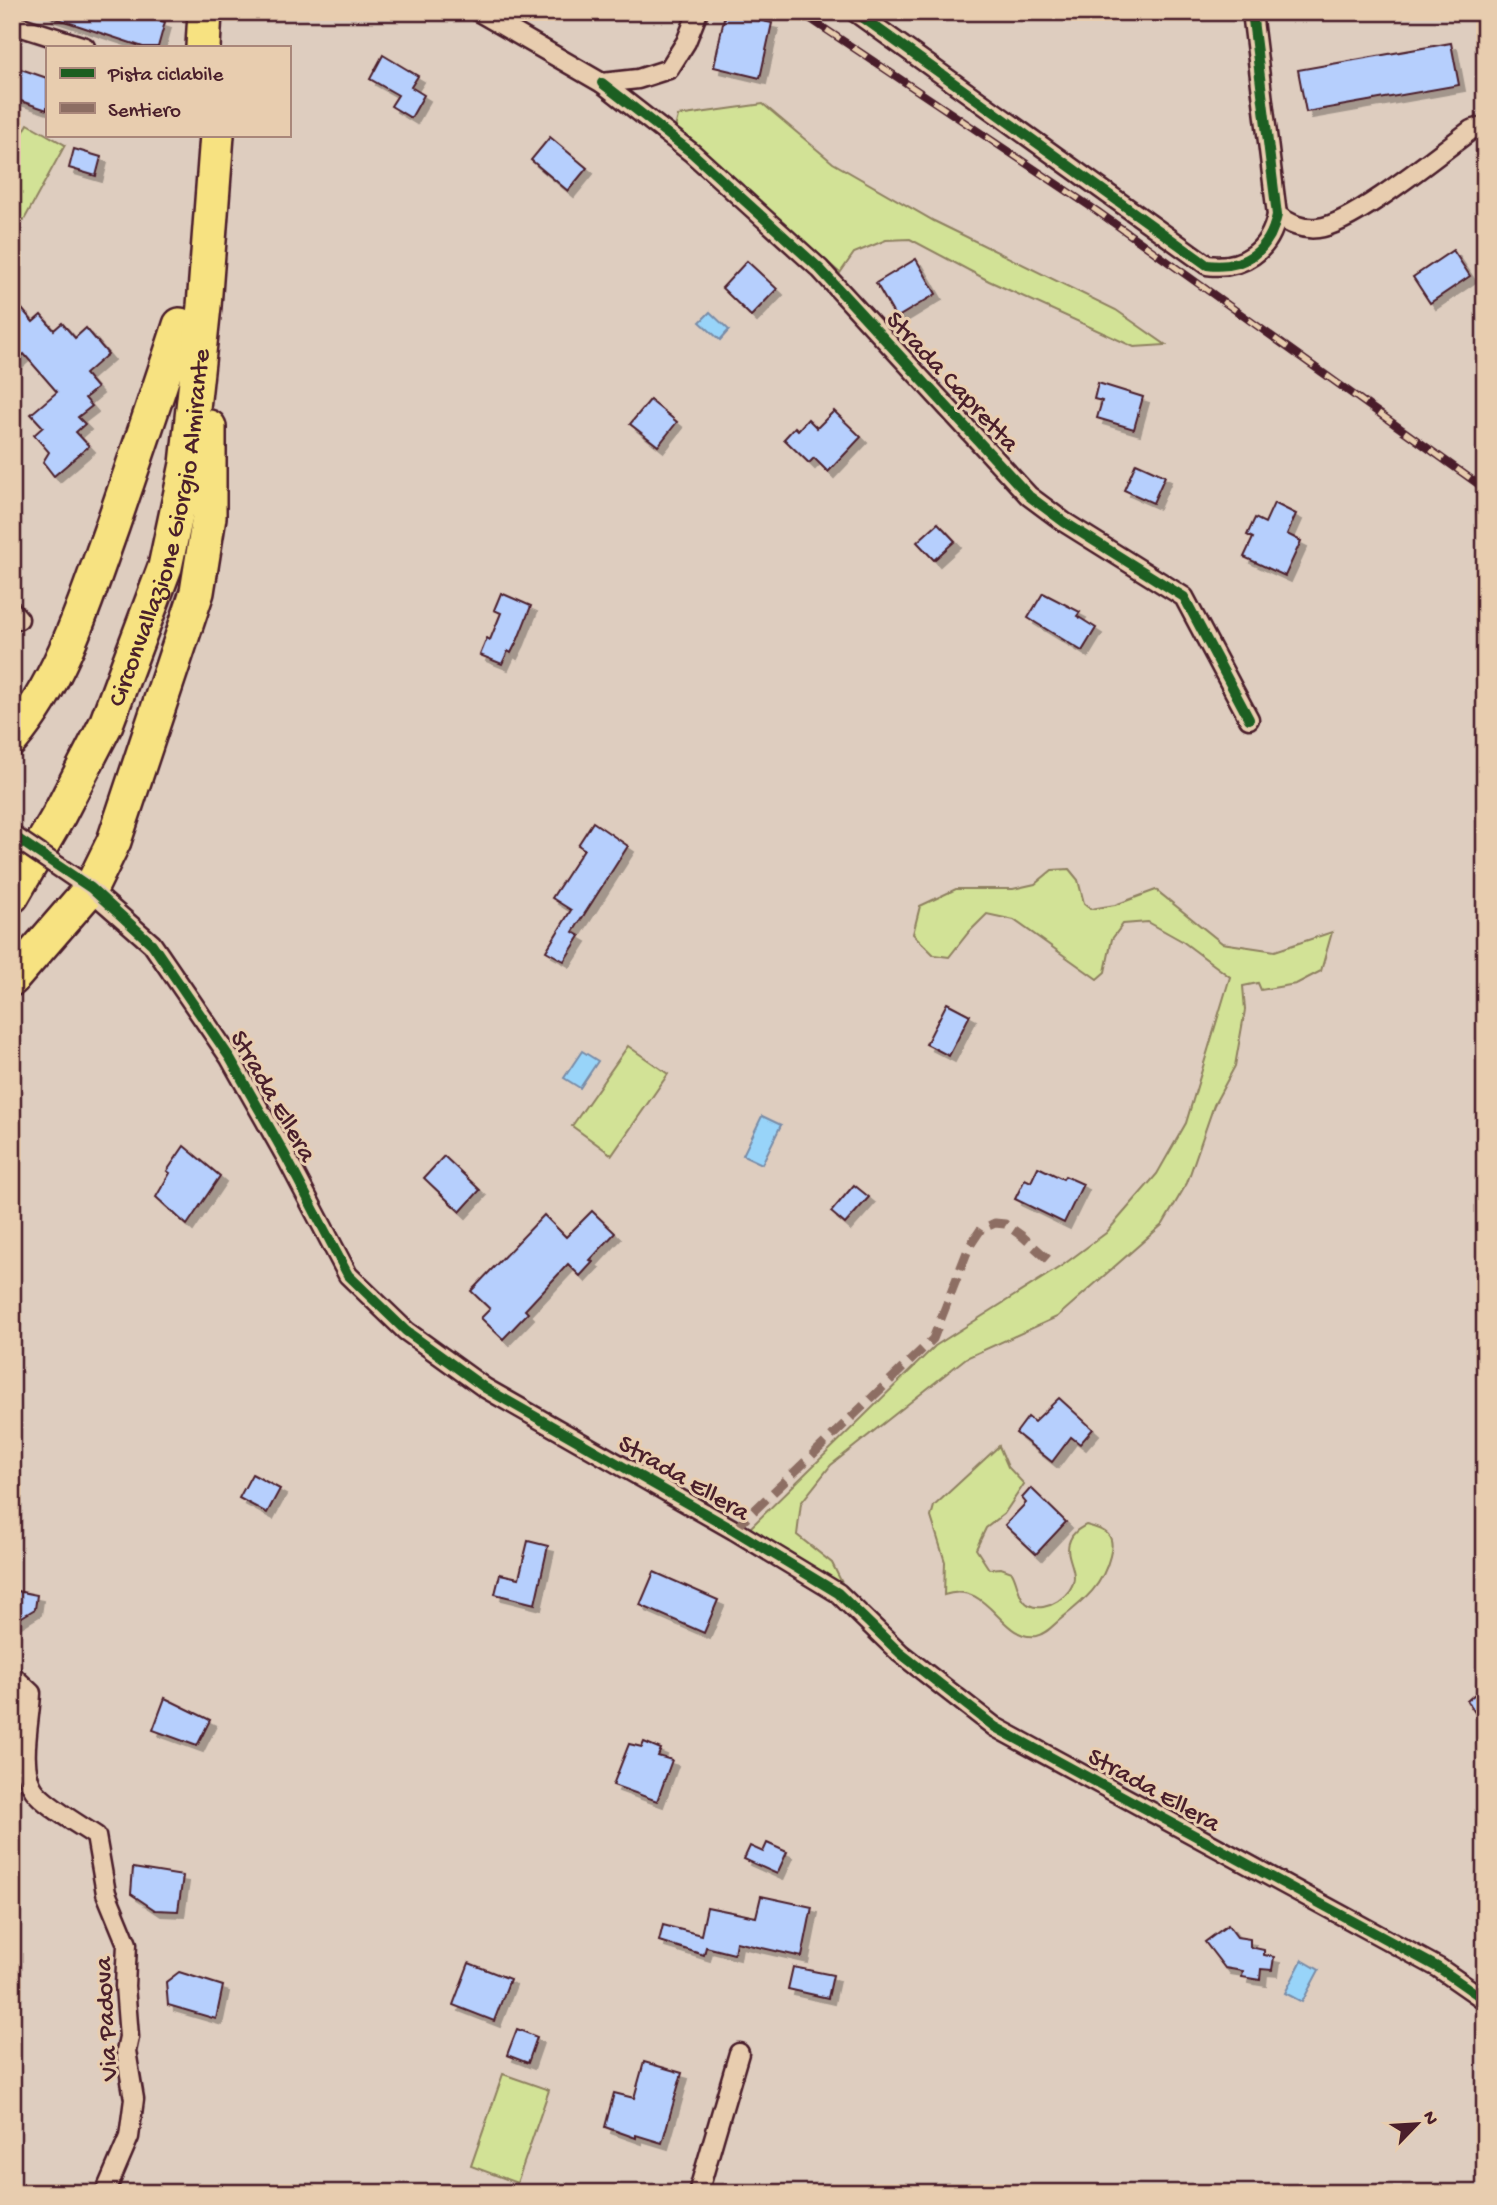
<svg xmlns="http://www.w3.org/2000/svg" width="1497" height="2205" viewBox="0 0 1497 2205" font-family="'Gochi Hand',sans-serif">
	<defs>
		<filter id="shadow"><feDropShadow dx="6" dy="6" stdDeviation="0" flood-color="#0004"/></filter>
	</defs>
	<rect width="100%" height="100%" fill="#decdbf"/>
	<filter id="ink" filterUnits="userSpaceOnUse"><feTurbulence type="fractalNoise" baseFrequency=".0143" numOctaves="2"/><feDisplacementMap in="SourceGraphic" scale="14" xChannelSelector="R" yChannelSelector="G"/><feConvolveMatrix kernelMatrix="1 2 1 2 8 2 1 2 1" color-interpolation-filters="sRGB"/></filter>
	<g filter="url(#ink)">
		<g fill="#d2e296" stroke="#8e8060" stroke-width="2">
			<polygon points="763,104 833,163 934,221 1116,310 1166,345 1134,347 989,281 910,239 886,240 854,253 840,273 675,128 678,116"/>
			<polygon points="28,124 65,145 24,220 12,214 12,152"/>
			<polygon points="1069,869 1078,880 1084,903 1091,909 1115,905 1156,890 1222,943 1275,951 1332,932 1321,971 1296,984 1261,990 1258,983 1243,986 1245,1010 1235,1066 1214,1105 1187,1183 1163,1224 1057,1317 966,1358 831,1465 801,1503 797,1535 832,1563 844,1587 749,1529 935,1346 1063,1265 1106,1233 1157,1174 1186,1123 1230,977 1182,941 1148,922 1123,924 1112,939 1105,972 1097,979 1014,920 987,914 968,933 949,957 934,955 913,934 920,906 956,889 1013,889 1035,884 1052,870"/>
			<polygon points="628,1046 668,1074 612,1155 572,1126"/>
			<path d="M999,1446L1008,1467L1024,1484L1004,1514L986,1528L976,1549L989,1569L1001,1568L1012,1572C1018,1582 1018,1599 1029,1605C1046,1614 1074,1595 1074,1577C1074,1564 1064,1553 1070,1540C1073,1532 1079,1529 1086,1525C1106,1530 1116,1534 1110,1556C1103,1585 1085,1600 1062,1618C1054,1624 1047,1634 1036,1636C1000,1641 989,1579 944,1595L945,1562L931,1517L934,1506Z"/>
			<polygon points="503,2074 549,2090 517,2183 471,2166"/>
		</g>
		<g fill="#98d4f9" stroke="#798ca7" stroke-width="2">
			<polygon points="710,312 729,330 720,340 700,322"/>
			<polygon points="582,1051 598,1061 580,1088 564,1078"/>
			<polygon points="762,1116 781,1125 762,1164 743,1155"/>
			<polygon points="1302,1960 1319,1970 1302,2002 1285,1993"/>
		</g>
		<g fill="#b6cffd" stroke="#4a1f2b" stroke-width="2" filter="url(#shadow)">
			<polygon points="47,12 135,12 165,22 158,47 143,47 46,15"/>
			<polygon points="725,13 772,23 760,78 714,67"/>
			<polygon points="1451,43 1459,85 1306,112 1298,70"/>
			<polygon points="383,55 418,76 411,87 424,95 411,118 391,106 398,95 370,79"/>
			<polygon points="12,66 47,78 47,110 12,98"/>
			<polygon points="550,137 587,168 568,191 531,160"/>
			<polygon points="74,149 101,157 96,176 69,168"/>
			<polygon points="1453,250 1470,276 1430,303 1413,277"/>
			<polygon points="916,259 936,294 896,318 876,283"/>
			<polygon points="747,261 777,289 751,316 722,288"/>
			<polygon points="22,309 33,322 41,315 54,330 62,323 75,338 86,328 108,354 85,374 97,388 85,398 92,406 78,417 85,424 76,432 89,446 54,476 43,462 49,452 34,435 43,427 31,414 57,392 24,354 12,365 12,318"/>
			<polygon points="1098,383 1143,397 1134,429 1097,418 1102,401 1094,399"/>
			<polygon points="650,400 677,422 658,446 630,424"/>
			<polygon points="834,411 861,437 828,472 814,458 809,463 784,439 795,427 798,430 808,419 817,428"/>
			<polygon points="1136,463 1165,476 1153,503 1124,490"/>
			<polygon points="1274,503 1296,514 1287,534 1301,541 1285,576 1244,557 1253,538 1247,535 1255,518 1265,523"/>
			<polygon points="938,523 955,541 934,560 917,542"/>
			<polygon points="501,593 531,606 518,639 511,653 508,651 502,664 480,655 487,638 490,640 501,613 494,610"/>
			<polygon points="1043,593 1080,612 1077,616 1096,628 1082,651 1028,618"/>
			<polygon points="593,822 628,846 573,932 580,936 564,961 546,951 571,910 552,898 584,849 578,845"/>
			<polygon points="947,1003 970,1015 949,1056 926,1044"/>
			<polygon points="184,1146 220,1176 187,1225 156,1197 170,1173 167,1171"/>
			<polygon points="444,1156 480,1190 460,1212 424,1178"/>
			<polygon points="1038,1167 1063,1179 1065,1176 1083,1184 1064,1223 1015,1199 1025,1179 1031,1182"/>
			<polygon points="854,1185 869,1197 845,1224 831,1212"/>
			<polygon points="592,1211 615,1233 590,1260 593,1262 580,1276 568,1264 525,1310 528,1313 503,1339 481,1318 490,1309 471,1291 544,1215 566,1237"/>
			<polygon points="1059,1398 1093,1429 1080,1444 1071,1437 1052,1462 1016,1433 1028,1417 1034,1422"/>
			<polygon points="252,1474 280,1489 267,1513 239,1498"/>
			<polygon points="1031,1488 1066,1522 1036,1554 1005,1525 1026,1503 1022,1498"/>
			<polygon points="528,1541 548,1546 535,1604 495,1594 500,1574 519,1578"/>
			<polygon points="654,1572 718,1600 704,1633 640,1605"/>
			<polygon points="12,1590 37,1595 35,1609 12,1623"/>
			<polygon points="1485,1685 1485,1727 1467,1701"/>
			<polygon points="165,1698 210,1720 197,1746 153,1730"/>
			<polygon points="644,1742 661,1749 658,1756 672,1760 657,1801 613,1785 629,1744 642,1747"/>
			<polygon points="767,1843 787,1852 777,1874 744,1859 750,1846 763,1852"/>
			<polygon points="133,1868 183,1876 178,1911 155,1910 131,1894"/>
			<polygon points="761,1896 812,1907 802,1957 736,1942 734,1954 706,1947 704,1955 659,1941 663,1925 701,1935 707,1907 756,1917"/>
			<polygon points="1228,1925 1237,1937 1250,1939 1250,1947 1264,1950 1264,1955 1274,1957 1272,1970 1261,1969 1260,1980 1242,1977 1243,1971 1225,1968 1205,1942"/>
			<polygon points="469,1963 510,1979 494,2021 453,2005"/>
			<polygon points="793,1967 833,1975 828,1998 788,1989"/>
			<polygon points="179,1972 223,1986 216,2019 168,2005 166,1982"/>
			<polygon points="517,2029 537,2037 528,2063 507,2055"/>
			<polygon points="644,2062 682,2073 662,2143 636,2135 636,2138 605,2127 614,2093 634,2098"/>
		</g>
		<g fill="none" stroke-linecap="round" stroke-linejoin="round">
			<g stroke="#4a1f2b" stroke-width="23">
				<g id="street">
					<polyline points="479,12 602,83 638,79 669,69 686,42 698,12"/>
					<path d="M855,12L1207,265C1243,270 1270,251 1277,215L1252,12"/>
					<polyline points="12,24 85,47"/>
					<polyline points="602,83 692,153 820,269 1029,496 1064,522 1184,597 1249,719"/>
					<path d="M1277,215C1290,224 1302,230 1318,228C1352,225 1440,153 1471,130L1485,126"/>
					<polyline points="12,611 19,619"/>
					<polyline points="86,886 152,944 230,1058 285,1155 348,1275 406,1331 485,1388 734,1530 838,1593 900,1653 995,1727 1439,1968 1485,2000"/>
					<path d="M12,1675L31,1693C30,1720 18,1767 34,1790C44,1805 80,1825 96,1836L106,1893L127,1944L125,1986L129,2037L126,2051L134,2099L129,2137L105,2193"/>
					<polyline points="698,2193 739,2053"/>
				</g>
			</g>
			<g stroke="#4a1f2b" stroke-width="38">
				<g id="highway">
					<polyline points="203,47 205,12"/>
					<path d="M12,739C62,680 86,599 112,527C135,460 158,393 180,325"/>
					<path id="s1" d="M12,896L59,815L106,724L165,567L187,464L204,306L217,135"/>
					<polyline points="12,979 91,888 114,841 197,592 209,517 209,427"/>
				</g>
			</g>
			<use href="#street" stroke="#e8cdaf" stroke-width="18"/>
			<use href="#highway" stroke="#f7e281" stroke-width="33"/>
			<g stroke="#4a1f2b" stroke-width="8">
				<polyline id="rail" points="800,12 1097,211 1485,489"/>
			</g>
			<use href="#rail" stroke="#e8cdaf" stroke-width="5" stroke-dasharray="16" stroke-linecap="butt"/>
			<g stroke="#4a1f2b" stroke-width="23" stroke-linecap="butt">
				<polyline id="street-bridge" points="12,835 75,878"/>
			</g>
			<use href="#street-bridge" stroke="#e8cdaf" stroke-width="18"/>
			<polyline stroke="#8d6e63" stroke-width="9" stroke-dasharray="18 9" stroke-linecap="butt" points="734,1530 933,1339 969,1247 981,1229 995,1223 1005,1224 1022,1236 1049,1260"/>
			<g stroke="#e8cdaf" stroke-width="15">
				<g id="cycleway">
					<path d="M855,12L1207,265C1243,270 1270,251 1277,215L1252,12"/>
					<polyline points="602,83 692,153 820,269 1029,496 1064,522 1184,597 1249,719"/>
					<polyline points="12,835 91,888 152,944 230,1058 285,1155 348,1275 406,1331 485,1388 734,1530 838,1593 900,1653 995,1727 1439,1968 1485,2000"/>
				</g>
			</g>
			<use href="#cycleway" stroke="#1b5e20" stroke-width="10"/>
		</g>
	</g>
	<g text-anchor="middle" stroke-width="6" stroke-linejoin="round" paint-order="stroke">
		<g font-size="26" fill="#4a1f2b" stroke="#e8cdaf">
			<text transform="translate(954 380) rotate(47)" y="9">Strada Capretta</text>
			<text dy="9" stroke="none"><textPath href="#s1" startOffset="401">Circonvallazione Giorgio Almirante</textPath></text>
			<text transform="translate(275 1095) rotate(60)" y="9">Strada Ellera</text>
			<text transform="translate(685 1476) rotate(30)" y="9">Strada Ellera</text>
			<text transform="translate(1155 1788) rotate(29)" y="9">Strada Ellera</text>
			<text transform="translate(104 2019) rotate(-93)" y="9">Via Padova</text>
		</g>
	</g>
	<rect width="1497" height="2205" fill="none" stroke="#e8cdaf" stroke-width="42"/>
	<rect x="21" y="21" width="1455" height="2163" fill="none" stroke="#4a1f2b" stroke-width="2.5" filter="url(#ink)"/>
	<rect x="46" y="46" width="245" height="91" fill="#e8cdaf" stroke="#a9877a" stroke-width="2"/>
	<rect x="60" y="68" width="35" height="10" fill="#1b5e20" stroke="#a9877a" stroke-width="2"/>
	<text x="108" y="80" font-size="21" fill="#4a1f2b">Pista ciclabile</text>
	<rect x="60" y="103" width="35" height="10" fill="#8d6e63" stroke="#a9877a" stroke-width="2"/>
	<text x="108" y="116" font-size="21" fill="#4a1f2b">Sentiero</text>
	<g transform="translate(1417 2124) rotate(65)" stroke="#e8cdaf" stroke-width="5" paint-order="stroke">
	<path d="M0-5L12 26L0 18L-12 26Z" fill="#4a1f2b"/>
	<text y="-10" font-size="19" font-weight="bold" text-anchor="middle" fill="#4a1f2b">N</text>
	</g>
</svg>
